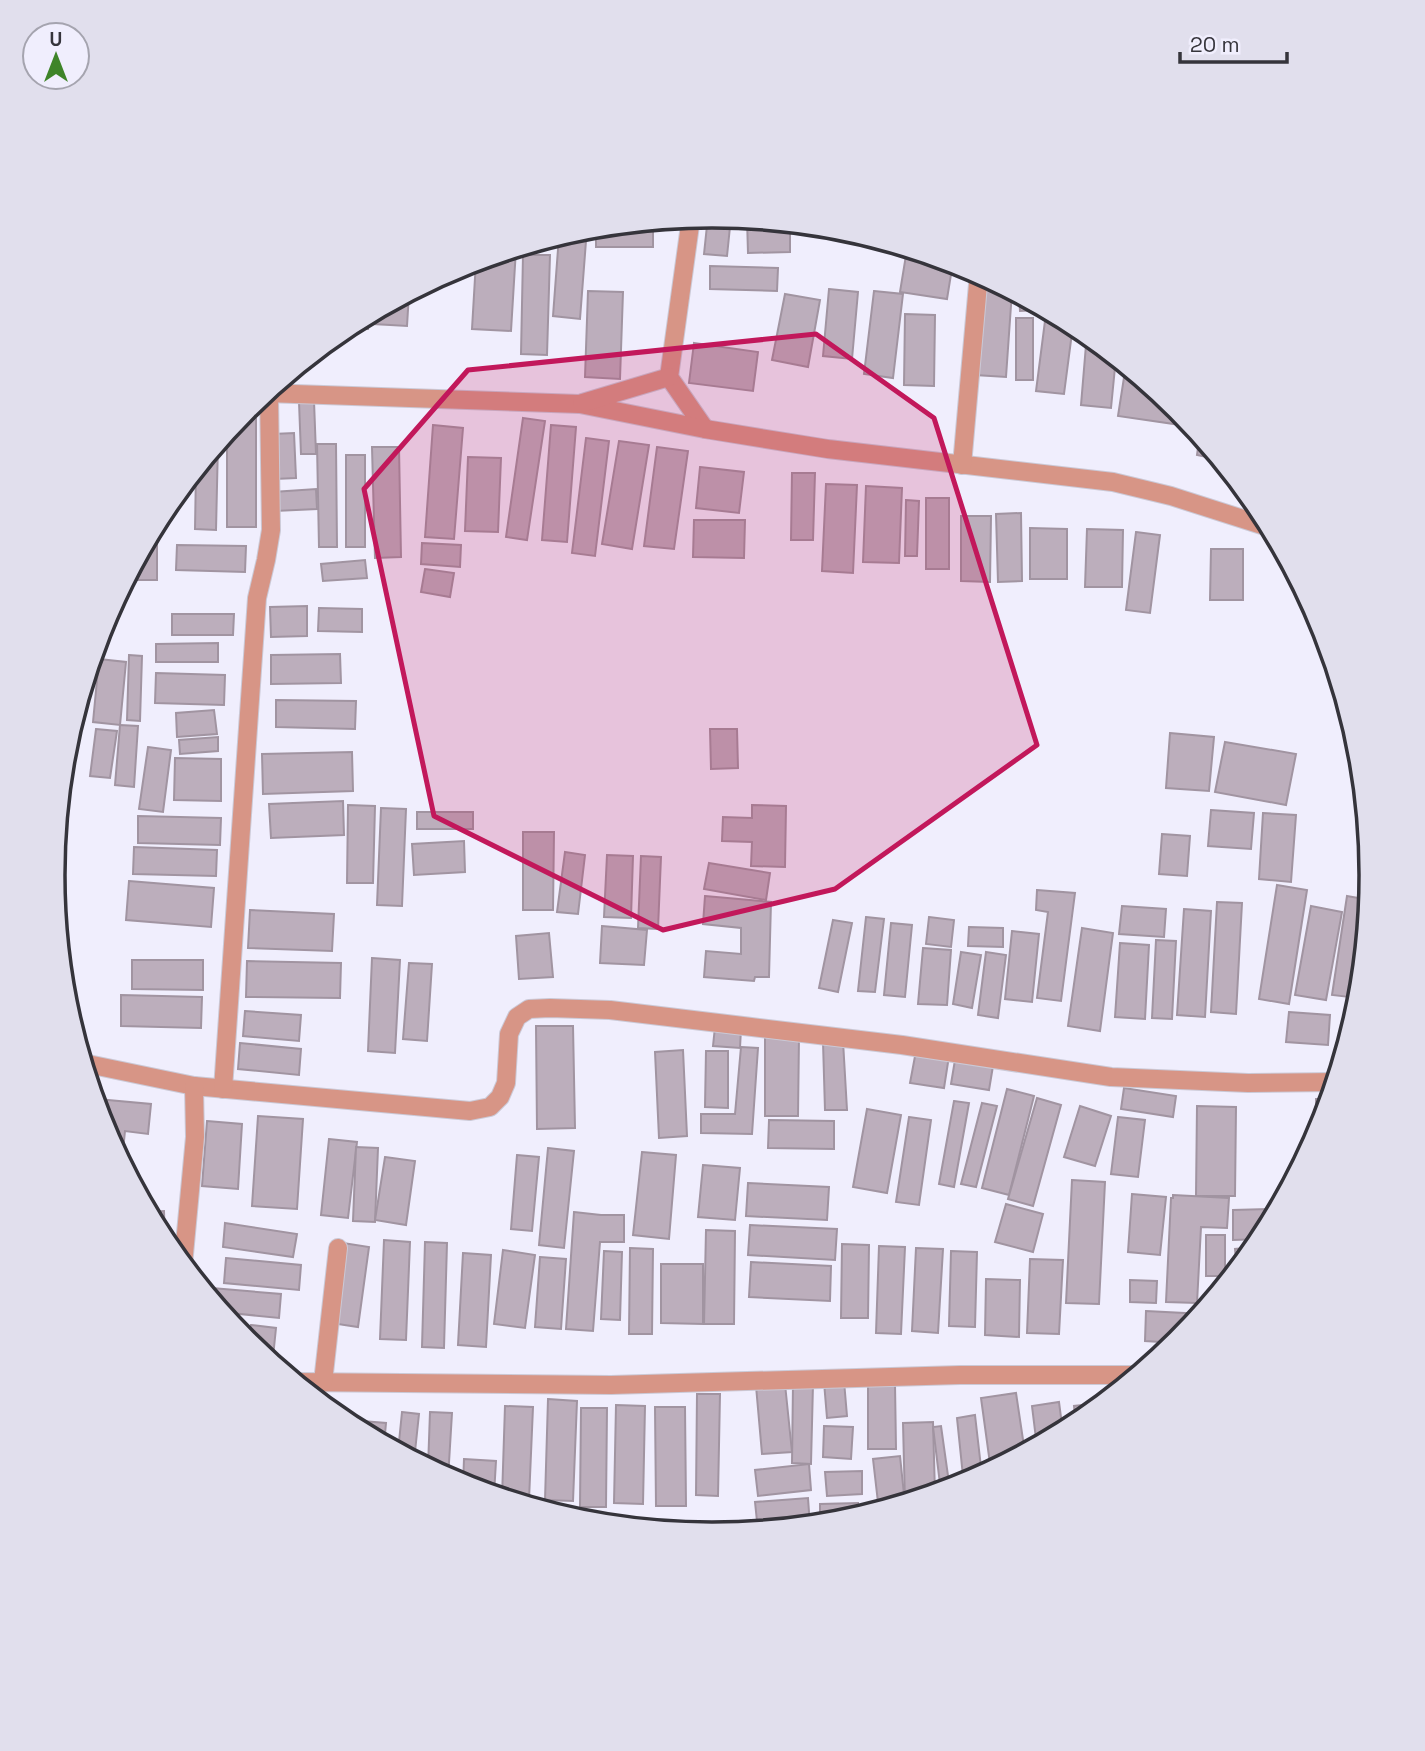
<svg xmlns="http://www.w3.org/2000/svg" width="1425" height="1751" viewBox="0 0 1425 1751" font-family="'Space Grotesk',sans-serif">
	<rect width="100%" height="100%" fill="#f0eefd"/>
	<g fill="#bcaebc" stroke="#a194a1" stroke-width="2">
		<polygon points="708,216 731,217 727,256 704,254"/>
		<polygon points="747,219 790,223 790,252 748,253"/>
		<polygon points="653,221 653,247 596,247 596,227"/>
		<polygon points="587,228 580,319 553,316 559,236"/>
		<polygon points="516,249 511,331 472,329 476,261"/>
		<polygon points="907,249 953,262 947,299 900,292"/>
		<polygon points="523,255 550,255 547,355 521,354"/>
		<polygon points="710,266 778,268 777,291 710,289"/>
		<polygon points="982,275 1012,291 1006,377 975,375"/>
		<polygon points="829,289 858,292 852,359 823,356"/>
		<polygon points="588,291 623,292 620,379 585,377"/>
		<polygon points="874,291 903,294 893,378 864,374"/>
		<polygon points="409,293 407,326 373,324 374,312"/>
		<polygon points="785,294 820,300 808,367 772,360"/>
		<polygon points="1019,295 1041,306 1041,310 1020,311"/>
		<polygon points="369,314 368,329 344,328 346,327"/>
		<polygon points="905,314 935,315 934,386 904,385"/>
		<rect x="1016" y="318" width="17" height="62"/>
		<polygon points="1045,321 1073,325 1064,394 1036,391"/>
		<polygon points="1087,333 1116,357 1111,408 1081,405"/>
		<polygon points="694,343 758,352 753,391 689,383"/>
		<polygon points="1125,371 1135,372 1177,407 1174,424 1118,416"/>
		<polygon points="314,401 316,454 301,454 299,402"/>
		<polygon points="523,418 545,421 527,540 506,537"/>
		<polygon points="237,419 256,419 256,527 227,527 227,432"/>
		<polygon points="433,425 463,428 454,539 425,537"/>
		<polygon points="551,425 576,427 567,542 542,540"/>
		<polygon points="294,433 296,478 275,479 273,434"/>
		<polygon points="1200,434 1221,460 1197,455"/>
		<polygon points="586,438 609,441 595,556 572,553"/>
		<polygon points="619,441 649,445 632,549 602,544"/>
		<polygon points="218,443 216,530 195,529 196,470"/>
		<polygon points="317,444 336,444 337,547 319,547"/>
		<polygon points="372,447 399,447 401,557 375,558"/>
		<polygon points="657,447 688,451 674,549 644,546"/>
		<rect x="346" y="455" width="19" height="92"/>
		<polygon points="468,457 501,458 498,532 465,531"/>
		<polygon points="700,467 744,472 739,513 696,508"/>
		<polygon points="792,473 815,473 813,540 791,540"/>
		<polygon points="826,484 857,485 853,573 822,571"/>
		<polygon points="866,486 902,488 899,563 863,562"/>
		<polygon points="316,489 317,509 275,511 273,492"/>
		<rect x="926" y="498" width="23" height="71"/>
		<polygon points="906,500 919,501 917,556 905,556"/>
		<polygon points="1021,513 1022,581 998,582 996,514"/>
		<polygon points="961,516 991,516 990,582 961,581"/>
		<polygon points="694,520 745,520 744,558 693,557"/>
		<polygon points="157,521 157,580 136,580 136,561"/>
		<polygon points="1030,528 1067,529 1067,579 1030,579"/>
		<polygon points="1087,529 1123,530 1122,587 1085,587"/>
		<polygon points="1136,532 1160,535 1150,613 1126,610"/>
		<polygon points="422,543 461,545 460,567 421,564"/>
		<polygon points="177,545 246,546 245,572 176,570"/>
		<polygon points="1211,549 1243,549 1243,600 1210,600"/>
		<polygon points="365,560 367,578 323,581 321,564"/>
		<polygon points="425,569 454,573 450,597 421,592"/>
		<polygon points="307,606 307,636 271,637 270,607"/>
		<polygon points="319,608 362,609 362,632 318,631"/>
		<polygon points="172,614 234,614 233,635 172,635"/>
		<polygon points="218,643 218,662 156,662 156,644"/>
		<polygon points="340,654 341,683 271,684 271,655"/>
		<polygon points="129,655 142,656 140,721 127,720"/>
		<polygon points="99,659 126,662 120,725 93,722"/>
		<polygon points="156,673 225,675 224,705 155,703"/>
		<polygon points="276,700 356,701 355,729 276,727"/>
		<polygon points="214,710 217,734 177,737 176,713"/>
		<polygon points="120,725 138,726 134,787 115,785"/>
		<polygon points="96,729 117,731 110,778 90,776"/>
		<polygon points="710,729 737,729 738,768 711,769"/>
		<polygon points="1170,733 1214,737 1209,791 1166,788"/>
		<polygon points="218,737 218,751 180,754 179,740"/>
		<polygon points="1225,742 1296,754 1286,805 1215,792"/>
		<polygon points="148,747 171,750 163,812 139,809"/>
		<polygon points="352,752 353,791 263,794 262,754"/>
		<polygon points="175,758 221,759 221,801 174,800"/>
		<polygon points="343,801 344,835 271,838 269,804"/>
		<polygon points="348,805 375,806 373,883 347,883"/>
		<polygon points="752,805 786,806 785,867 751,866 752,842 722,841 723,817 752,818"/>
		<polygon points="381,808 406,809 402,906 377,905"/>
		<polygon points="1211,810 1254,813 1251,849 1208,846"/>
		<rect x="417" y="812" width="56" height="17"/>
		<polygon points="1263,813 1296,815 1291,882 1259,879"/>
		<polygon points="138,816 221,818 220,845 138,843"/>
		<polygon points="523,832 554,832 553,910 523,910"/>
		<polygon points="1162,834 1190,836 1187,876 1159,874"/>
		<polygon points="464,841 465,872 414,875 412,844"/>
		<polygon points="134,847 217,850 216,876 133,874"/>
		<polygon points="565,852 585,855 578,914 557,912"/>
		<polygon points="607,855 633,856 631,918 604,917"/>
		<polygon points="641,856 661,857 658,929 638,928"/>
		<polygon points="709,863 770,873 766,900 704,889"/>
		<polygon points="129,881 214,888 211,927 126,920"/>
		<polygon points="1277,885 1307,890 1289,1004 1259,999"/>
		<polygon points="1037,890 1075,893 1061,1001 1037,998 1048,912 1036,910"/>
		<polygon points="705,896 771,902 769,977 755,977 754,981 704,977 706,951 741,954 741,928 703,924"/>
		<polygon points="1347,896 1370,900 1358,998 1332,995"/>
		<polygon points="1217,902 1242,903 1236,1014 1211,1012"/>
		<polygon points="1122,906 1166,909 1164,937 1119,934"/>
		<polygon points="1311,906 1342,912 1326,1000 1295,995"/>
		<polygon points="1184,909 1211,911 1205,1017 1177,1015"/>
		<polygon points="250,910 334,914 332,951 248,948"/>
		<polygon points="866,917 884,919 875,992 858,991"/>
		<polygon points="929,917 954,920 951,947 926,944"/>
		<polygon points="833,920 852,923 838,992 819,988"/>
		<polygon points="891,923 912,925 905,997 884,995"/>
		<polygon points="602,926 647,930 644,965 600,963"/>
		<polygon points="969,927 1003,928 1003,947 968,946"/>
		<polygon points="1082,928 1113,933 1100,1031 1068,1026"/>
		<polygon points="1012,931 1039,934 1032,1002 1005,999"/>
		<polygon points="549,933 553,977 519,979 516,936"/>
		<polygon points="1156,940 1176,941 1172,1019 1152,1018"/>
		<polygon points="1120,943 1149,945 1145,1019 1115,1017"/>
		<polygon points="923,948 951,950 947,1005 918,1004"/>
		<polygon points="961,952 981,955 972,1008 953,1004"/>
		<polygon points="986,952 1006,955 998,1018 978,1015"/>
		<polygon points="372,958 400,960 395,1053 368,1051"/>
		<polygon points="132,960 203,960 203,990 132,989"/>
		<polygon points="247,961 341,963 340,998 246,997"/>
		<polygon points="409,963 432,964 427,1041 403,1039"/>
		<polygon points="121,995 202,997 201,1028 121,1026"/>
		<polygon points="245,1011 301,1015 299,1041 243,1036"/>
		<polygon points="1289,1012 1330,1015 1328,1045 1286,1042"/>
		<polygon points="536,1026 573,1026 575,1128 537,1129"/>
		<polygon points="715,1027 741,1029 740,1048 713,1046"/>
		<polygon points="765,1036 799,1036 798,1116 765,1116"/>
		<polygon points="843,1041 847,1110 825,1110 823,1042"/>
		<polygon points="240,1043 301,1049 299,1075 238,1069"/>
		<polygon points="741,1047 758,1048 752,1134 701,1133 701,1114 735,1114"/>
		<polygon points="683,1050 687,1136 659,1138 655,1052"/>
		<polygon points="706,1051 728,1051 728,1108 705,1107"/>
		<polygon points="916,1051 949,1056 944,1088 910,1083"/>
		<polygon points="955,1060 993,1066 989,1090 951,1084"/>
		<polygon points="1124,1088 1176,1096 1173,1117 1121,1109"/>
		<polygon points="1007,1089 1034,1096 1009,1195 982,1188"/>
		<polygon points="1037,1098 1061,1105 1033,1206 1008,1199"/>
		<polygon points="97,1099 151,1104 148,1134 125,1131 123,1151 114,1150 103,1128 96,1107"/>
		<polygon points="1316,1099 1331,1099 1322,1128 1316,1139"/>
		<polygon points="954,1101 969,1103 954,1187 939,1184"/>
		<polygon points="982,1103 997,1106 976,1187 961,1184"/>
		<polygon points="1080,1106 1111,1116 1095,1166 1064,1157"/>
		<polygon points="1197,1106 1236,1107 1235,1196 1196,1196"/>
		<polygon points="867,1109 901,1115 887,1193 853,1187"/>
		<polygon points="258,1116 303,1119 297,1209 252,1206"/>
		<polygon points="909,1117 931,1120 919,1205 896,1202"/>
		<polygon points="1118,1117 1145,1120 1138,1177 1111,1174"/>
		<polygon points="769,1120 834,1121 834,1149 768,1148"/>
		<polygon points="207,1121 242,1124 238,1189 202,1186"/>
		<polygon points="329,1139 357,1142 348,1218 321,1215"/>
		<polygon points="356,1147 378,1148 375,1222 353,1221"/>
		<polygon points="548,1148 574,1151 564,1248 539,1245"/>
		<polygon points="642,1152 676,1155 669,1239 633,1235"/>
		<polygon points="517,1155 539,1157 532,1231 511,1229"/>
		<polygon points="385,1157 415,1161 406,1225 375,1220"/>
		<polygon points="703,1165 740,1168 735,1220 698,1217"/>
		<polygon points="1072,1180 1105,1182 1099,1304 1066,1303"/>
		<polygon points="748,1183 829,1187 827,1220 746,1216"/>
		<polygon points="1132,1194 1166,1197 1160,1255 1128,1252"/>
		<polygon points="1173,1195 1229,1198 1227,1228 1201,1227 1197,1303 1166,1302 1171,1198 1173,1198"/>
		<polygon points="1006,1204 1043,1214 1033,1252 995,1242"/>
		<polygon points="1280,1207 1273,1220 1272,1208"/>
		<polygon points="1268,1209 1268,1229 1263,1239 1233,1240 1233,1210"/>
		<polygon points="164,1211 165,1244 148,1212"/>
		<polygon points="574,1212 601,1215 624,1215 624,1242 600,1242 593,1331 566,1329"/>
		<polygon points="225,1223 297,1234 293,1257 223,1247"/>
		<polygon points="750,1225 837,1229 835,1260 748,1255"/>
		<polygon points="706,1230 735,1231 734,1324 704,1324"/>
		<rect x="1206" y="1235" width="19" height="41"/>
		<polygon points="384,1240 410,1242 406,1340 380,1339"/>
		<polygon points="425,1242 447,1243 444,1348 422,1347"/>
		<polygon points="343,1243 369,1247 358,1327 331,1323"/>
		<polygon points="842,1244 869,1245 868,1318 841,1318"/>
		<polygon points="879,1246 905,1247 901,1334 876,1333"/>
		<polygon points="1258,1247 1237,1272 1235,1249"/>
		<polygon points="630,1248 653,1249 652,1334 629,1334"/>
		<polygon points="916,1248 943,1249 938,1333 912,1331"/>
		<polygon points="503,1250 535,1255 525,1328 494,1324"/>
		<polygon points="604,1251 622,1252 620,1320 601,1319"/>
		<polygon points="951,1251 977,1252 975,1327 949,1326"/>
		<polygon points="463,1253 491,1255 486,1347 458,1345"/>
		<polygon points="540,1257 566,1259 561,1329 535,1327"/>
		<polygon points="226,1258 301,1265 299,1290 224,1283"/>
		<polygon points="1030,1259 1063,1260 1059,1334 1027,1333"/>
		<polygon points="751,1262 831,1266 830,1301 749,1297"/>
		<polygon points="661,1264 703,1264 703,1324 661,1323"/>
		<polygon points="986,1279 1020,1280 1019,1337 985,1335"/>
		<polygon points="1130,1280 1157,1281 1156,1303 1130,1302"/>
		<polygon points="200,1287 281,1294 279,1318 221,1312"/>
		<polygon points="1146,1311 1203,1314 1178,1343 1145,1341"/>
		<polygon points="230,1323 246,1325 244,1340"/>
		<polygon points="251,1325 276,1328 273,1357 263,1356 248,1344"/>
		<polygon points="844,1381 847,1416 827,1418 824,1382"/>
		<polygon points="785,1384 792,1452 762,1454 756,1386"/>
		<polygon points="793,1384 813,1384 811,1464 792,1463"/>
		<polygon points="895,1384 896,1449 868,1449 868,1385"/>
		<polygon points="1016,1393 1025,1453 991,1471 981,1398"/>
		<polygon points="697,1394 720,1394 718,1496 696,1495"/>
		<polygon points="548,1399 577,1401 573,1501 545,1500"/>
		<polygon points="1059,1402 1063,1433 1037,1447 1032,1406"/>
		<polygon points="1102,1403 1103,1405 1076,1426 1074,1406"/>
		<polygon points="616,1405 645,1406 643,1504 614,1503"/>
		<polygon points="505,1406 533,1407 529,1500 502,1498"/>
		<polygon points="655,1407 685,1407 686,1506 656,1506"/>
		<polygon points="581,1408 607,1408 606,1507 580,1507"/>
		<polygon points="402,1412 419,1414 414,1461 398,1452"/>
		<polygon points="430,1412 452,1413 448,1479 428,1468"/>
		<polygon points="975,1415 982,1476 964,1486 957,1418"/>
		<polygon points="362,1421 386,1423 384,1445 361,1432"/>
		<polygon points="933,1422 935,1494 905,1503 903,1423"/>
		<polygon points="824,1426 853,1427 851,1459 823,1457"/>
		<polygon points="941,1426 950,1490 941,1492 933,1427"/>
		<polygon points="900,1456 905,1504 879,1511 873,1459"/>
		<polygon points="464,1459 496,1461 494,1495 463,1486"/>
		<polygon points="809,1464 811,1490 758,1496 755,1470"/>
		<polygon points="862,1471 862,1494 827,1496 825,1472"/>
		<polygon points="808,1498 810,1526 758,1531 755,1502"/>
		<polygon points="858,1503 858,1518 841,1523 820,1525 820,1504"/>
	</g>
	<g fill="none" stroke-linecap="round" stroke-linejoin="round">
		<g stroke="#cbc9d6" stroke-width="20">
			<g id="minor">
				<polyline points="691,218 669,377 705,429"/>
				<polyline points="266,393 580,404 705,429 828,449 1113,482 1171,496 1271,528"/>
				<polyline points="582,403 669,377"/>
				<polyline points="962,465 979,273"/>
				<polyline points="83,1063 194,1086 470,1111 490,1107 500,1097 506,1083 509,1034 517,1017 529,1009 550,1008 610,1010 902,1045 1111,1077 1248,1083 1336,1082"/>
				<polyline points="223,1089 257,598 266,560 271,530 269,393"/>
				<polyline points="183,1265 195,1137 194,1086"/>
				<polyline points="294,1382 611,1385 960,1375 1139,1375"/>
				<polyline points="323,1382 338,1248"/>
			</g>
		</g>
		<use href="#minor" stroke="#d79586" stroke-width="18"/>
	</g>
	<path fill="#c2185b" fill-opacity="0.2" stroke="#c2185b" stroke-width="5" stroke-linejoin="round" d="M816,334L934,418L1037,745L835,889L663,930L434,816L364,489L468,370Z"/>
	<path d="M0 0H1425V1751H0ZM65 875a647 647 0 1 1 1294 0a647 647 0 1 1-1294 0Z" fill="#e1dfed" fill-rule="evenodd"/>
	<path fill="none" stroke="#35343b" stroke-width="3.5" d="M65 875a647 647 0 1 1 1294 0a647 647 0 1 1-1294 0Z"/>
	<g transform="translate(56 56)"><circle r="33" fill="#f0eefd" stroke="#a5a4af" stroke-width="2"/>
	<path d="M0-5L12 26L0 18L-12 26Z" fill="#3e8428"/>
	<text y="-10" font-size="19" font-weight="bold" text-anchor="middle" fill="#35343b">U</text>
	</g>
	<path d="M1180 52v10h107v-10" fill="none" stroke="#35343b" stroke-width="3.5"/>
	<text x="1190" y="52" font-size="21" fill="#35343b" stroke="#f0eefd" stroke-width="5" paint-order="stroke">20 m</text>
</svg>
